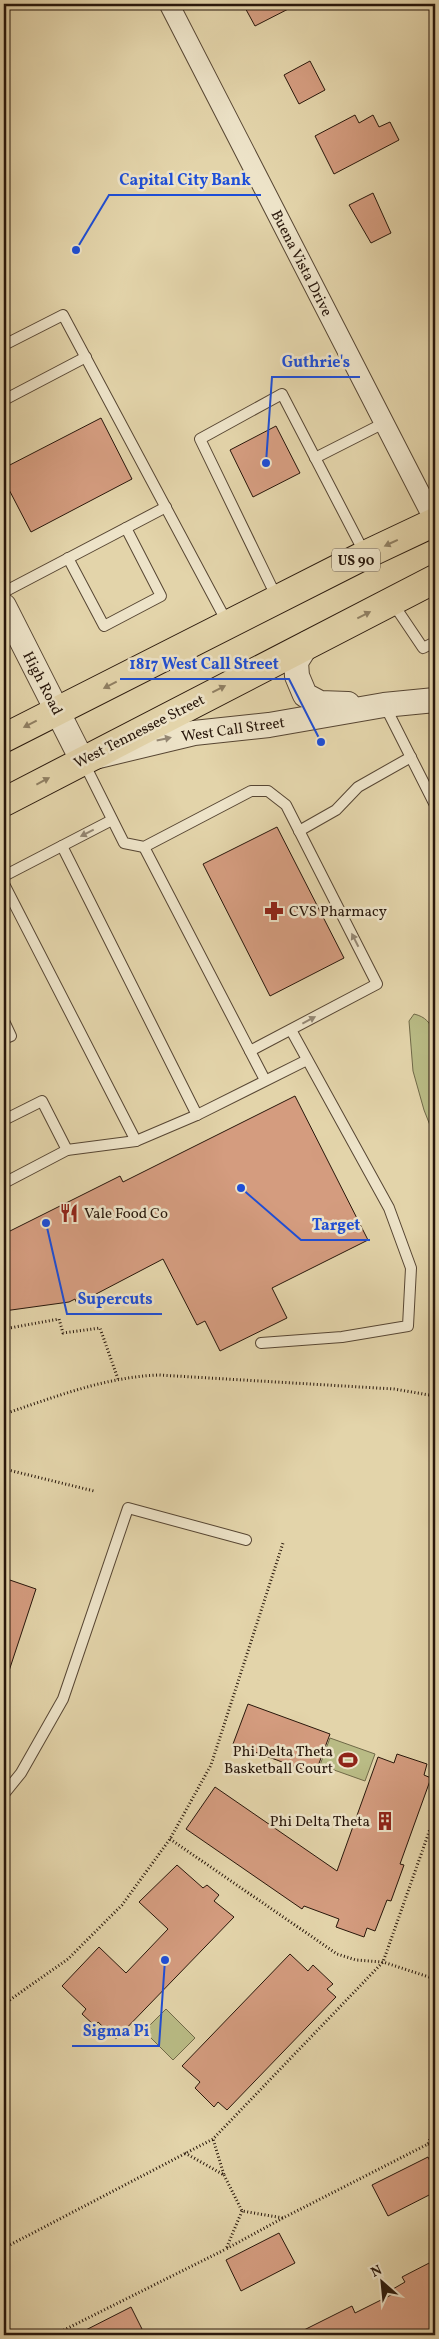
<svg xmlns="http://www.w3.org/2000/svg" width="439" height="2339" viewBox="0 0 439 2339" font-family="Vollkorn,serif">
	<rect width="100%" height="100%" fill="#e3d4aa"/>
	<filter id="stains"><feTurbulence type="fractalNoise" baseFrequency=".004" numOctaves="4"/><feColorMatrix values="0 0 0 0 .2 0 0 0 0 .09 0 0 0 0 .02 0 0 0 .5 -.17"/></filter>
	<radialGradient id="worn" r=".72"><stop offset=".6" stop-color="#630" stop-opacity="0"/><stop offset="1" stop-color="#630" stop-opacity=".3"/></radialGradient>
	<g fill="#b9bb85" stroke="#706948">
		<path d="M414,1014C426,1017 429,1022 435,1033V1138L424,1110L413,1071L409,1021Z"/>
		<polygon points="330,1738 375,1754 365,1781 320,1765"/>
		<polygon points="166,2009 195,2038 173,2060 144,2031"/>
	</g>
	<g fill="#d49c7f" stroke="#28170b">
		<polygon points="243,4 298,4 255,26"/>
		<polygon points="310,61 325,90 299,104 284,75"/>
		<polygon points="355,115 359,123 373,115 379,127 390,122 399,140 334,174 315,136"/>
		<polygon points="373,193 391,233 371,243 349,205"/>
		<polygon points="101,418 132,479 31,532 4,480 4,468"/>
		<polygon points="276,426 300,473 253,497 230,450"/>
		<polygon points="277,827 344,958 270,996 203,864"/>
		<polygon points="295,1096 368,1240 272,1288 287,1318 220,1351 205,1321 197,1325 163,1259 77,1304 75,1299 69,1302 4,1311 4,1234 120,1176 123,1182"/>
		<polygon points="4,1578 36,1589 7,1677 4,1676"/>
		<polygon points="248,1704 330,1734 315,1774 233,1744"/>
		<polygon points="397,1754 427,1764 424,1775 431,1778 400,1864 404,1865 391,1901 387,1900 375,1931 367,1928 364,1937 336,1927 339,1919 304,1906 302,1909 186,1829 215,1787 337,1871 378,1757 394,1763"/>
		<polygon points="177,1865 203,1888 207,1885 219,1895 214,1901 234,1917 116,2039 98,2022 95,2026 82,2014 86,2009 62,1986 99,1947 126,1973 168,1929 139,1902"/>
		<polygon points="290,1954 308,1971 313,1965 333,1984 327,1989 336,1997 227,2110 218,2102 214,2107 195,2088 200,2082 182,2066"/>
		<polygon points="428,2157 435,2172 435,2192 388,2216 372,2185"/>
		<polygon points="279,2233 295,2263 241,2291 226,2260"/>
		<polygon points="435,2260 435,2335 294,2335 352,2306 355,2313 395,2293 393,2289 405,2282 402,2277"/>
		<polygon points="131,2307 145,2335 76,2335"/>
	</g>
	<g fill="none" stroke-linecap="round" stroke-linejoin="round">
		<g stroke="#574633" stroke-width="12">
			<g id="service">
				<polyline points="4,345 63,315 228,624"/>
				<polyline points="4,400 86,357"/>
				<polyline points="315,458 384,423"/>
				<polyline points="68,558 104,626 161,596 126,528"/>
				<polyline points="4,592 166,507"/>
				<polyline points="277,598 200,439 282,394 365,554"/>
				<polyline points="392,602 423,648 435,642"/>
				<polyline points="385,706 435,805"/>
				<polyline points="83,761 124,843 144,847 251,791 268,791 286,805 377,984 250,1051"/>
				<polyline points="299,831 336,810 358,787 411,757"/>
				<polyline points="62,846 197,1115"/>
				<polyline points="144,847 265,1080"/>
				<polyline points="4,876 112,820"/>
				<polyline points="4,884 136,1141"/>
				<polyline points="4,1021 11,1036 4,1039"/>
				<polyline points="4,1120 42,1101 67,1150"/>
				<polyline points="4,1183 67,1150 136,1141 197,1115 307,1060"/>
				<polyline points="261,1343 342,1337 408,1326 411,1268 389,1208 291,1030"/>
				<polyline points="4,1794 21,1773 63,1699 128,1508 246,1540"/>
			</g>
		</g>
		<g stroke="#574633" stroke-width="21">
			<polyline id="minor" points="169,4 435,522"/>
		</g>
		<g stroke="#574633" stroke-width="26">
			<g id="tertiary">
				<polyline points="4,606 82,760 194,733 269,725 384,705 435,700"/>
				<polyline points="308,643 296,662 297,676 305,695 320,703 348,704"/>
			</g>
		</g>
		<g stroke="#28170b" stroke-width="30">
			<g id="primary">
				<polyline points="4,738 365,555 435,522"/>
				<polyline points="4,802 435,579"/>
			</g>
		</g>
		<g stroke="#28170b" stroke-width="3" stroke-dasharray="1 2.5" stroke-linecap="butt">
			<polyline points="4,1329 59,1319 63,1333 100,1328 118,1379"/>
			<path d="M4,1414C55,1397 105,1377 159,1375L394,1389L435,1396"/>
			<polyline points="4,1469 94,1491"/>
			<polyline points="170,1839 337,1954 356,1960 383,1962 435,1979"/>
			<polyline points="4,2004 68,1959 122,1905 170,1839 211,1765 283,1543"/>
			<polyline points="428,2144 435,2146"/>
			<polyline points="185,2153 224,2175 213,2139"/>
			<polyline points="224,2175 242,2211 283,2218 428,2144 435,2124"/>
			<polyline points="242,2211 226,2249 283,2218"/>
			<polyline points="4,2248 213,2139 383,1962 435,1815"/>
			<polyline points="54,2335 226,2249"/>
		</g>
		<use href="#service" stroke="#ede3c8" stroke-width="10"/>
		<use href="#minor" stroke="#ede3c8" stroke-width="19"/>
		<use href="#tertiary" stroke="#ede3c8" stroke-width="24"/>
		<use href="#primary" stroke="#e3d4aa" stroke-width="28"/>
	</g>
	<defs><path id="oneway-solid" d="M-6-.8H1V-3.2L6.5 0L1 3.2V.8H-6Z" transform="scale(1.25)"/></defs>
	<g fill="#8f7f62">
		<use href="#oneway-solid" transform="translate(391 543) rotate(155)"/>
		<use href="#oneway-solid" transform="translate(364 615) rotate(-27)"/>
		<use href="#oneway-solid" transform="translate(110 685) rotate(153)"/>
		<use href="#oneway-solid" transform="translate(219 689) rotate(-27)"/>
		<use href="#oneway-solid" transform="translate(30 724) rotate(153)"/>
		<use href="#oneway-solid" transform="translate(43 781) rotate(-28)"/>
	</g>
	<g fill="#948773">
		<use href="#oneway-solid" transform="translate(164 739) rotate(-12)"/>
		<use href="#oneway-solid" transform="translate(87 833) rotate(153)"/>
		<use href="#oneway-solid" transform="translate(355 940) rotate(-117)"/>
		<use href="#oneway-solid" transform="translate(309 1020) rotate(-28)"/>
	</g>
	<defs>
		<g id="pharmacy-bare" transform="scale(1.5)"><path d="M-2-6h4v4h4v4h-4v4h-4v-4h-4v-4h4Z" fill="#8f2418" stroke="#ede3c8" stroke-width="2.5" paint-order="stroke"/></g>
		<g id="restaurant-bare" transform="scale(1.5)"><path d="M-5-6h1v4h1v-4h1v4h1v-4h1v5L-1.5 .5V6h-2V.5L-5-1ZM5-6V6H3V1.5H1.5Q1.5-4 5-6Z" fill="#8f2418" stroke="#ede3c8" stroke-width="2.5" paint-order="stroke"/></g>
		<g id="stadium-bare" transform="scale(1.5)"><path d="M0-5a6.5 5 0 1 0 0 10a6.5 5 0 1 0 0-10ZM-3.5-1.8h7v3.6h-7Z" fill="#8f2418" stroke="#ede3c8" stroke-width="2.5" paint-order="stroke"/></g>
		<g id="building-bare" transform="scale(1.5)"><path d="M-4-6H4V6H1V3H-1V6H-4ZM-2.5-4.3h1.7v1.8h-1.7ZM.8-4.3h1.7v1.8H.8ZM-2.5-1h1.7V.8h-1.7ZM.8-1h1.7V.8H.8Z" fill="#8f2418" stroke="#ede3c8" stroke-width="2.5" paint-order="stroke"/></g>
	</defs>
	<g fill-rule="evenodd">
		<use href="#pharmacy-bare" x="274" y="911"/>
		<use href="#restaurant-bare" x="69" y="1213"/>
		<use href="#stadium-bare" x="348" y="1760"/>
		<use href="#building-bare" x="385" y="1821"/>
	</g>
	<g text-anchor="middle" stroke-width="5" stroke-linejoin="round" paint-order="stroke">
		<rect fill="#ede3c8" stroke="#635444" stroke-width="1" x="332" y="548.5" width="48" height="23" rx="4"/>
		<g font-size="14" font-weight="bold" fill="#28170b">
			<text x="356" y="565">US 90</text>
		</g>
		<g font-size="15" fill="#28170b" stroke="#ede3c8">
			<text transform="translate(302 263) rotate(63)" y="5">Buena Vista Drive</text>
			<text transform="translate(43 683) rotate(63)" y="5">High Road</text>
			<text transform="translate(233 729) rotate(-8)" y="5">West Call Street</text>
			<text transform="translate(139 731) rotate(-27)" y="5">West Tennessee Street</text>
		</g>
		<g font-size="15" fill="#28170b" stroke="#ede3c8" text-anchor="start">
			<text x="289" y="916">CVS Pharmacy</text>
			<text x="84" y="1218">Vale Food Co</text>
			<text x="333" y="1756" text-anchor="end">Phi Delta Theta<tspan x="333" dy="17">Basketball Court</tspan></text>
			<text x="370" y="1826" text-anchor="end">Phi Delta Theta</text>
		</g>
	</g>
	<path fill="none" stroke="#1d4ed8" stroke-width="2" d="M76 250L109 195H261M266 463L272 377H360M321 742L289 679H120M241 1188L301 1240H370M46 1223L67 1314H162M165 1960L159 2046H72"/>
	<g fill="#1d4ed8" stroke="#ede3c8" stroke-width="2">
		<circle cx="76" cy="250" r="5"/>
		<circle cx="266" cy="463" r="5"/>
		<circle cx="321" cy="742" r="5"/>
		<circle cx="241" cy="1188" r="5"/>
		<circle cx="46" cy="1223" r="5"/>
		<circle cx="165" cy="1960" r="5"/>
	</g>
	<g font-size="16" text-anchor="middle" font-weight="bold" fill="#1d4ed8" stroke="#ede3c8" stroke-width="5" stroke-linejoin="round" paint-order="stroke">
		<text x="185" y="185">Capital City Bank</text>
		<text x="316" y="367">Guthrie's</text>
		<text x="204" y="669">1817 West Call Street</text>
		<text x="336" y="1230">Target</text>
		<text x="115" y="1304">Supercuts</text>
		<text x="116" y="2036">Sigma Pi</text>
	</g>
	<rect width="439" height="2339" fill="none" stroke="#e3d4aa" stroke-width="20"/>
	<rect x="5" y="5" width="429" height="2329" fill="none" stroke="#28170b" stroke-width="2.5"/>
	<rect x="10" y="10" width="419" height="2319" fill="none" stroke="#28170b"/>
	<g transform="translate(382 2282) rotate(333)" stroke="#ede3c8" stroke-width="4" paint-order="stroke">
	<path d="M0-4L9 19L0 12L-9 19Z" fill="#28170b"/>
	<text y="-8" font-size="14" font-weight="bold" text-anchor="middle" fill="#28170b">N</text>
	</g>
	<rect width="100%" height="100%" filter="url(#stains)"/>
	<rect width="100%" height="100%" fill="url(#worn)"/>
</svg>
